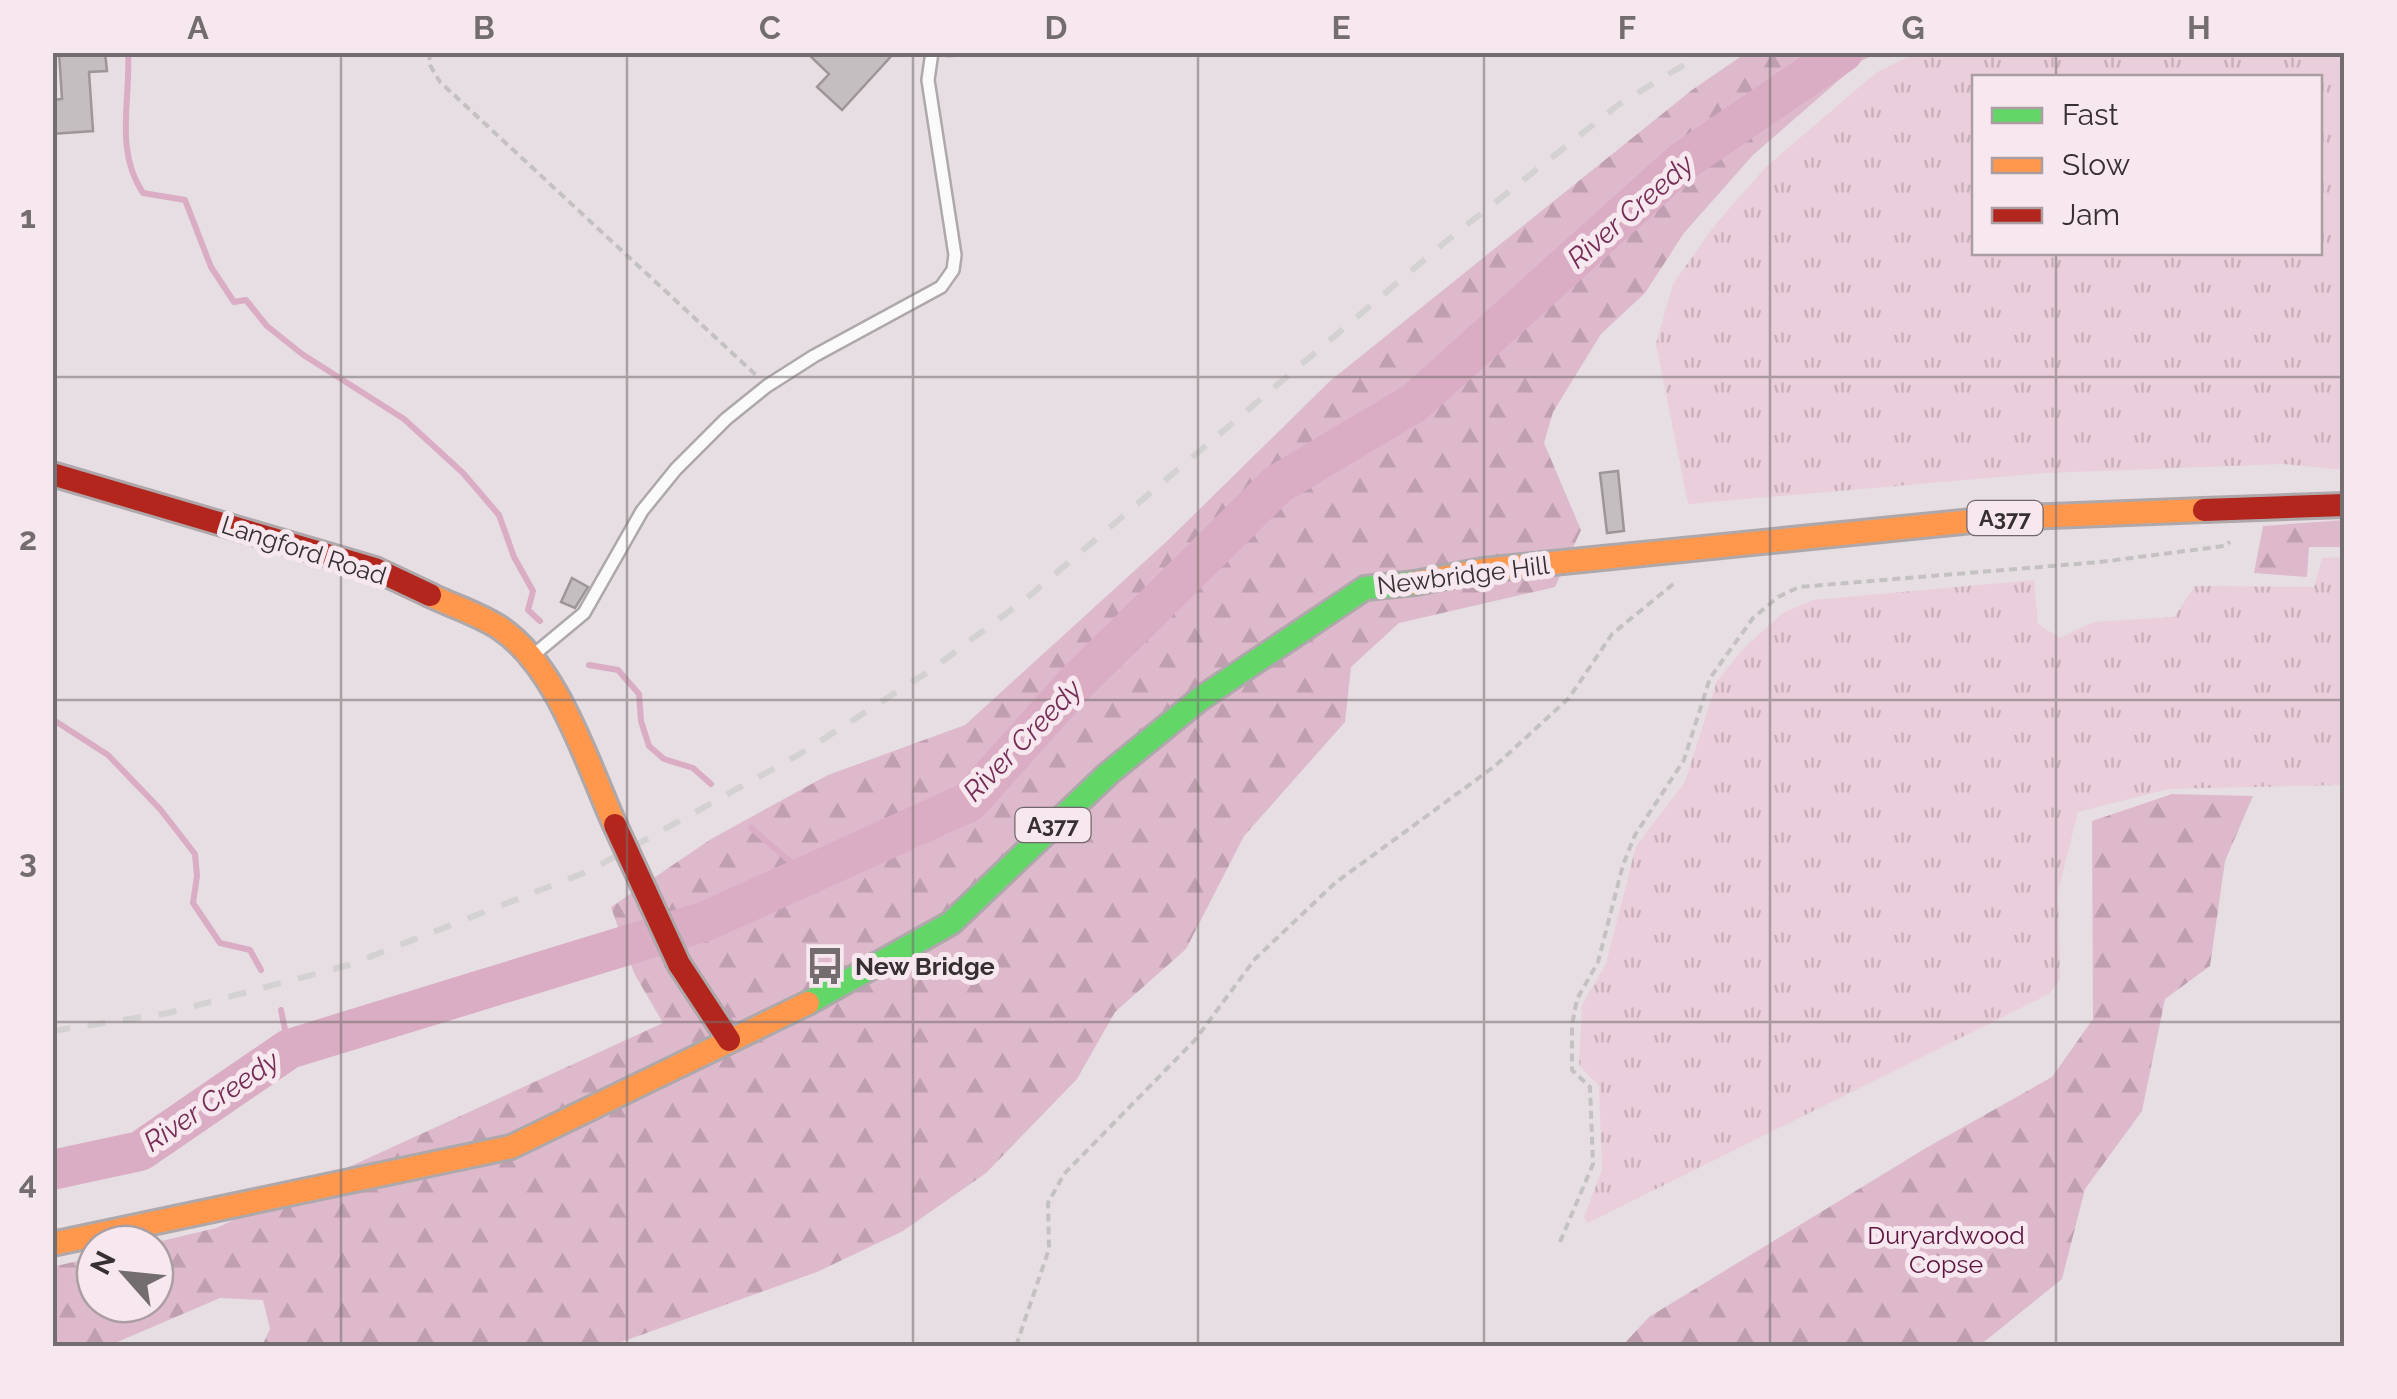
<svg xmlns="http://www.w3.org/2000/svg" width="2397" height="1399" viewBox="0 0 2397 1399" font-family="Raleway,sans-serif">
	<defs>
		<pattern id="grass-tufts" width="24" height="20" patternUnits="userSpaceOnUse" patternTransform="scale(2.5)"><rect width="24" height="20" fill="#eacedb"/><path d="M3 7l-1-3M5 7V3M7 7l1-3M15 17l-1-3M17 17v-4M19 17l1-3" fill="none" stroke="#c9b1bc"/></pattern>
		<pattern id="forest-firs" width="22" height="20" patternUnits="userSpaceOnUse" patternTransform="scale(2.5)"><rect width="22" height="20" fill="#deb9cc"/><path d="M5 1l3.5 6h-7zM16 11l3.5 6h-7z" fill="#bf9fb0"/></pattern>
	</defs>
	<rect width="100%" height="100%" fill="#e6dee2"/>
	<g fill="url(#grass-tufts)" fill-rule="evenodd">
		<path d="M1916,53H2344V470L2283,464L2047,473L1688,504L1656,344L1673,284L1715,225L1765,168L1877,72ZM1974,78H2320V252H1974Z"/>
		<polygon points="2344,557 2344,785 2168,789 2078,812 2058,892 2060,979 2049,994 1588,1223 1584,1217 1602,1170 1599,1086 1579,1065 1582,1005 1606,964 1636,846 1685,782 1717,681 1744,648 1783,613 1813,600 2034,580 2038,624 2060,638 2093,622 2174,617 2195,586 2314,587 2322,558"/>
	</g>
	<g fill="url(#forest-firs)">
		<polygon points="1746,53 1878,53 1861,61 1753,155 1684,233 1645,293 1601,334 1553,412 1544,443 1581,530 1555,587 1399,623 1351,667 1345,722 1244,836 1186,949 1115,1012 1077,1079 986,1173 903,1231 817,1272 610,1346 262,1346 270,1329 263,1300 220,1298 108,1346 53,1346 52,1267 95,1257 95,1304 155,1304 155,1244 149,1244 216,1228 663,1023 634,973 611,907 711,839 828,775 965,725 1165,543 1330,381 1692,90"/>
		<polygon points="2344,520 2344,547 2309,547 2307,577 2254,573 2263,526"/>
		<polygon points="2172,794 2253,796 2225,861 2210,966 2165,999 2142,1111 2085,1189 2062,1279 1979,1346 1622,1346 1649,1317 1926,1148 2052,1077 2093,1019 2092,821"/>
	</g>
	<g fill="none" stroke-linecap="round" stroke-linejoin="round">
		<g stroke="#daadc4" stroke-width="6">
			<path d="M128,52C131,100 114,150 143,193L185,200L211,267L234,302L246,300L267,326L302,354L404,419L463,473L499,515L514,557L533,591L528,610L540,621"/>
			<polyline points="589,665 618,670 639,694 641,721 649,746 664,759 693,768 711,784"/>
			<polyline points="52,719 108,755 160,809 195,854 197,876 193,903 220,943 250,950 261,970"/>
			<polyline points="751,828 807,876"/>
			<polyline points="281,1010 289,1049"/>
		</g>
		<polyline stroke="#daadc4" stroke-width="40" points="52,1170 140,1151 289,1049 706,921 969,802 1073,686 1278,484 1414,403 1682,162 1843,52"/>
	</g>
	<g fill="#c4bec0" stroke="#9d9699" stroke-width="2.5">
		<polygon points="59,52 105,52 107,71 89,72 93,131 52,134 52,100 62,99"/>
		<polygon points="806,52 895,52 842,110 817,87 829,74"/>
		<polygon points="1618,471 1624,531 1607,533 1600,473"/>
		<polygon points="572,578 588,587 575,608 561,602"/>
	</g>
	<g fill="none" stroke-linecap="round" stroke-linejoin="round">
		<g stroke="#aea8ab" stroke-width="16">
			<polyline id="lane" points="531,657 584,613 642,511 676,469 726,419 767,386 814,356 941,287 953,270 955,255 928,80 932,52"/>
		</g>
		<g stroke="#aea8ab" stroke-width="28">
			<polyline id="fast" points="808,1003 951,923 1109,773 1200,699 1365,588 1415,583"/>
		</g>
		<g stroke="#aea8ab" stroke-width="28">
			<g id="slow">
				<polyline points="1415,583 1483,570 2002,518 2204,510"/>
				<path d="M430,595C452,606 479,614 500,628C558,667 587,763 615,825"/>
				<polyline points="52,1244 511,1147 808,1003"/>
			</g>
		</g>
		<g stroke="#aea8ab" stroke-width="28">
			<g id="jam">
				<polyline points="52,474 375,569 430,595"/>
				<polyline points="2204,510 2344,505"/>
				<polyline points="679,964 729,1040"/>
			</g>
		</g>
		<g stroke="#c4c1c2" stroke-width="4" stroke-dasharray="8 5" stroke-linecap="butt">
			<polyline points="429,52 430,65 440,82 757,376"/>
			<polyline points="946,56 983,52"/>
			<polyline points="1560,1242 1593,1164 1590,1087 1572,1070 1572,1025 1577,999 1598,962 1623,865 1635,835 1684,760 1710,678 1753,618 1778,597 1799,587 2100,562 2224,546 2230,542"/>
			<polyline points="1016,1346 1049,1249 1048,1203 1064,1174 1195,1040 1255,959 1335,883 1495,766 1569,698 1612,634 1677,581"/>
		</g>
		<use href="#lane" stroke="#fbfafb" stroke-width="11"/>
		<use href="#fast" stroke="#63d668" stroke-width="22"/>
		<use href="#slow" stroke="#ff974d" stroke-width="22"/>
		<use href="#jam" stroke="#b3261e" stroke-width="22"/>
		<polyline stroke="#d4d1d3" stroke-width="6" stroke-dasharray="18 18" stroke-linecap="butt" points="52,1031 168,1013 349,965 589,871 800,754 931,670 1028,597 1444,243 1618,105 1705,52"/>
		<g stroke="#aea8ab" stroke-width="28" stroke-linecap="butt">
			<polyline id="jam-bridge" points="615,825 679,964"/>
		</g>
		<use href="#jam-bridge" stroke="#b3261e" stroke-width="22"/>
	</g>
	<path fill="none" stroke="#746d70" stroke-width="2.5" stroke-opacity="0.55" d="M341,52V1346M627,52V1346M913,52V1346M1198,52V1346M1484,52V1346M1770,52V1346M2056,52V78M2056,252V1346M52,377H2344M52,700H2344M52,1022H2344"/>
	<defs>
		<g id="bus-bare" transform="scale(3)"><path d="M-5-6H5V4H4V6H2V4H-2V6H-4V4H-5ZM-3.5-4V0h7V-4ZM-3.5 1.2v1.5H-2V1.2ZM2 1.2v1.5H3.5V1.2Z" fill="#746d70" stroke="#f7e7ee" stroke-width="2.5" paint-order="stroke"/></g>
	</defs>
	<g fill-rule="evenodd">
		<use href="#bus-bare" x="825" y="966"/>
	</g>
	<g text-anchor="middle" stroke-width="10" stroke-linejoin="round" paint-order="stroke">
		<g fill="#f7e7ee" stroke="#70676b" stroke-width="2.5">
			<rect x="1967.5" y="501" width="75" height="34" rx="8"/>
			<rect x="1015.5" y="808" width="75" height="34" rx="8"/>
		</g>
		<g font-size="22" font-weight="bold" fill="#363033">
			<text x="2005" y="526">A377</text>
			<text x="1053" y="833">A377</text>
		</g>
		<g font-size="25" fill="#363033" stroke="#f7e7ee">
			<text transform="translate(304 550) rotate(18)" y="9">Langford Road</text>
			<text transform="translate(1463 575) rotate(-7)" y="9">Newbridge Hill</text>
		</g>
		<g font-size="25" font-weight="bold" fill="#363033" stroke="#f7e7ee" text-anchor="start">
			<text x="855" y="975">New Bridge</text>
		</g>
		<g font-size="25" fill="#5c1540" stroke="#f7e7ee">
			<text x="1946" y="1244">Duryardwood<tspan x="1946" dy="29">Copse</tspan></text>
		</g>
		<g font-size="28" font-style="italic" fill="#752d56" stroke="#f7e7ee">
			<text transform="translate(1630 211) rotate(-41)" y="10">River Creedy</text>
			<text transform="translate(1022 740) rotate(-46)" y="10">River Creedy</text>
			<text transform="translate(211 1101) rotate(-34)" y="10">River Creedy</text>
		</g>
	</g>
	<rect width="2397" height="1399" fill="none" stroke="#f7e7ee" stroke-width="110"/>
	<rect x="1972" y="75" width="350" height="180" fill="#f7e7ee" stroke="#aa9ea3" stroke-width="2.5"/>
	<rect x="1992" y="108" width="50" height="15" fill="#63d668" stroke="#aa9ea3" stroke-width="2.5"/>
	<text x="2062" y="125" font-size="30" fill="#363033">Fast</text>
	<rect x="1992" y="158" width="50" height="15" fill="#ff974d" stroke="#aa9ea3" stroke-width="2.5"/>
	<text x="2062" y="175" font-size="30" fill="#363033">Slow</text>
	<rect x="1992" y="208" width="50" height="15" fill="#b3261e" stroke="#aa9ea3" stroke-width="2.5"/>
	<text x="2062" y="225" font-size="30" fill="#363033">Jam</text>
	<g transform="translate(125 1274) rotate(297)"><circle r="48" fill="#f7e7ee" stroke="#aa9ea3" stroke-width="2.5"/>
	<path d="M0-8L18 38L0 25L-18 38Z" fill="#746d70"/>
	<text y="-15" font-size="28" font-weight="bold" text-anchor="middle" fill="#363033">N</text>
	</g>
	<rect x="55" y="55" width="2287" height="1289" fill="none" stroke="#746d70" stroke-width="4"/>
	<g font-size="32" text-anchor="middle" font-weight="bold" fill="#746d70">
		<text x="198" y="39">A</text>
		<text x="484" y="39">B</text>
		<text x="770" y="39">C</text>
		<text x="1056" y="39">D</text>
		<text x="1341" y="39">E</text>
		<text x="1627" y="39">F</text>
		<text x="1913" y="39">G</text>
		<text x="2199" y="39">H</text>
		<text x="28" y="228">1</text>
		<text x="28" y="550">2</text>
		<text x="28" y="872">3</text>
		<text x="28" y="1194">4</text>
	</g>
</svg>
